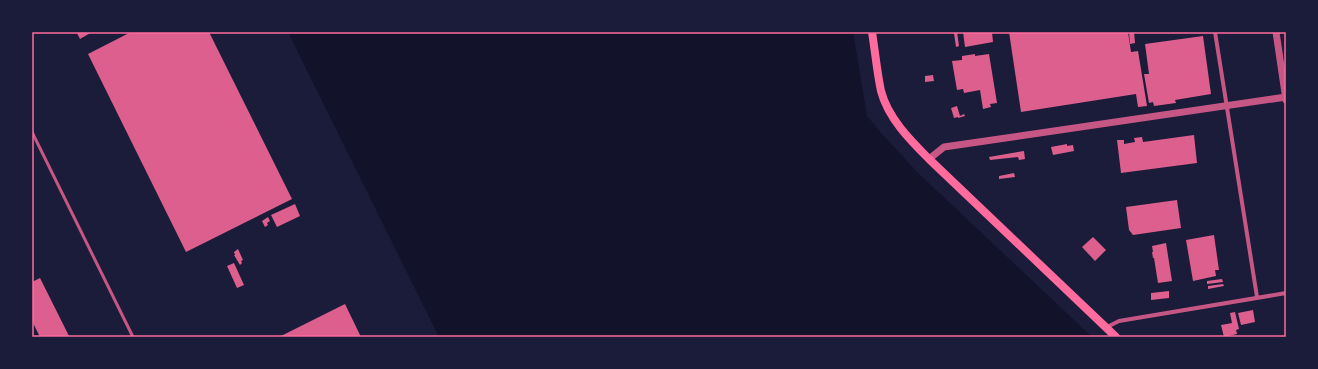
<svg xmlns="http://www.w3.org/2000/svg" width="1318" height="369" viewBox="0 0 1318 369" font-family="'Sofia Sans Condensed',sans-serif">
	<rect width="100%" height="100%" fill="#1b1b3a"/>
	<polygon fill="#12122b" points="288,32 853,32 867,116 883,135 917,172 1092,337 439,337"/>
	<g fill="#dd5f8e">
		<polygon points="78,32 92,32 80,39 77,33"/>
		<polygon points="131,32 209,32 292,199 186,252 88,54"/>
		<polygon points="957,32 959,46 956,47 954,33"/>
		<polygon points="963,32 992,32 993,42 965,47"/>
		<polygon points="1009,32 1128,32 1131,52 1138,51 1147,106 1138,107 1136,94 1021,112"/>
		<polygon points="1129,32 1134,32 1135,43 1130,44"/>
		<polygon points="1203,36 1211,94 1175,100 1176,103 1154,106 1153,102 1149,103 1144,74 1149,74 1145,44"/>
		<polygon points="975,54 975,56 989,54 997,103 990,104 991,107 983,109 980,90 964,93 963,89 957,90 952,61 962,60 962,56"/>
		<polygon points="933,75 934,81 925,82 925,76"/>
		<polygon points="957,106 960,116 964,114 965,116 958,118 958,117 954,118 951,108"/>
		<polygon points="1194,135 1197,163 1121,173 1117,140 1124,140 1124,144 1135,142 1134,138 1142,137 1143,142"/>
		<polygon points="1067,144 1067,146 1073,145 1074,151 1053,155 1051,147"/>
		<polygon points="1024,151 1025,159 1019,160 1018,157 990,160 989,157"/>
		<polygon points="1014,173 1015,177 999,179 999,176"/>
		<polygon points="1177,200 1181,228 1133,235 1129,230 1126,207"/>
		<polygon points="295,204 300,216 277,227 271,215"/>
		<polygon points="268,217 270,221 267,223 268,225 265,227 262,221"/>
		<polygon points="1214,235 1219,270 1215,270 1216,276 1193,281 1186,240"/>
		<polygon points="1093,237 1106,250 1095,261 1082,247"/>
		<polygon points="1166,243 1172,281 1158,283 1154,258 1153,258 1152,252 1153,252 1152,246"/>
		<polygon points="238,249 243,260 241,261 242,263 240,265 234,255 235,255 234,252"/>
		<polygon points="234,263 244,285 237,288 227,266"/>
		<polygon points="40,278 69,336 66,337 40,337 32,321 32,282"/>
		<polygon points="1222,279 1223,282 1207,284 1207,281"/>
		<polygon points="1223,284 1224,286 1208,289 1208,286"/>
		<polygon points="1169,291 1169,298 1151,300 1151,293"/>
		<polygon points="345,304 361,337 279,337"/>
		<polygon points="1253,310 1255,322 1241,325 1238,313"/>
		<polygon points="1235,312 1239,329 1236,330 1237,334 1224,337 1221,325 1232,323 1230,313"/>
	</g>
	<g fill="none" stroke-linecap="round" stroke-linejoin="round">
		<polyline stroke="#c65784" stroke-width="3" points="32,132 133,337"/>
		<g stroke="#c65784" stroke-width="4">
			<polyline points="1215,32 1257,297"/>
			<polyline points="1107,327 1119,321 1286,293"/>
		</g>
		<g stroke="#c65784" stroke-width="7">
			<polyline points="1276,32 1286,100"/>
			<polyline points="929,159 944,147 1286,97"/>
		</g>
		<path stroke="#ff6b9d" stroke-width="8" d="M872,32C875,51 877,72 881,91C888,118 910,140 929,159L1116,337"/>
	</g>
	<rect width="1318" height="369" fill="none" stroke="#1b1b3a" stroke-width="66"/>
	<rect x="33" y="33" width="1252" height="303" fill="none" stroke="#ff6b9d" stroke-width="1.5"/>
</svg>
